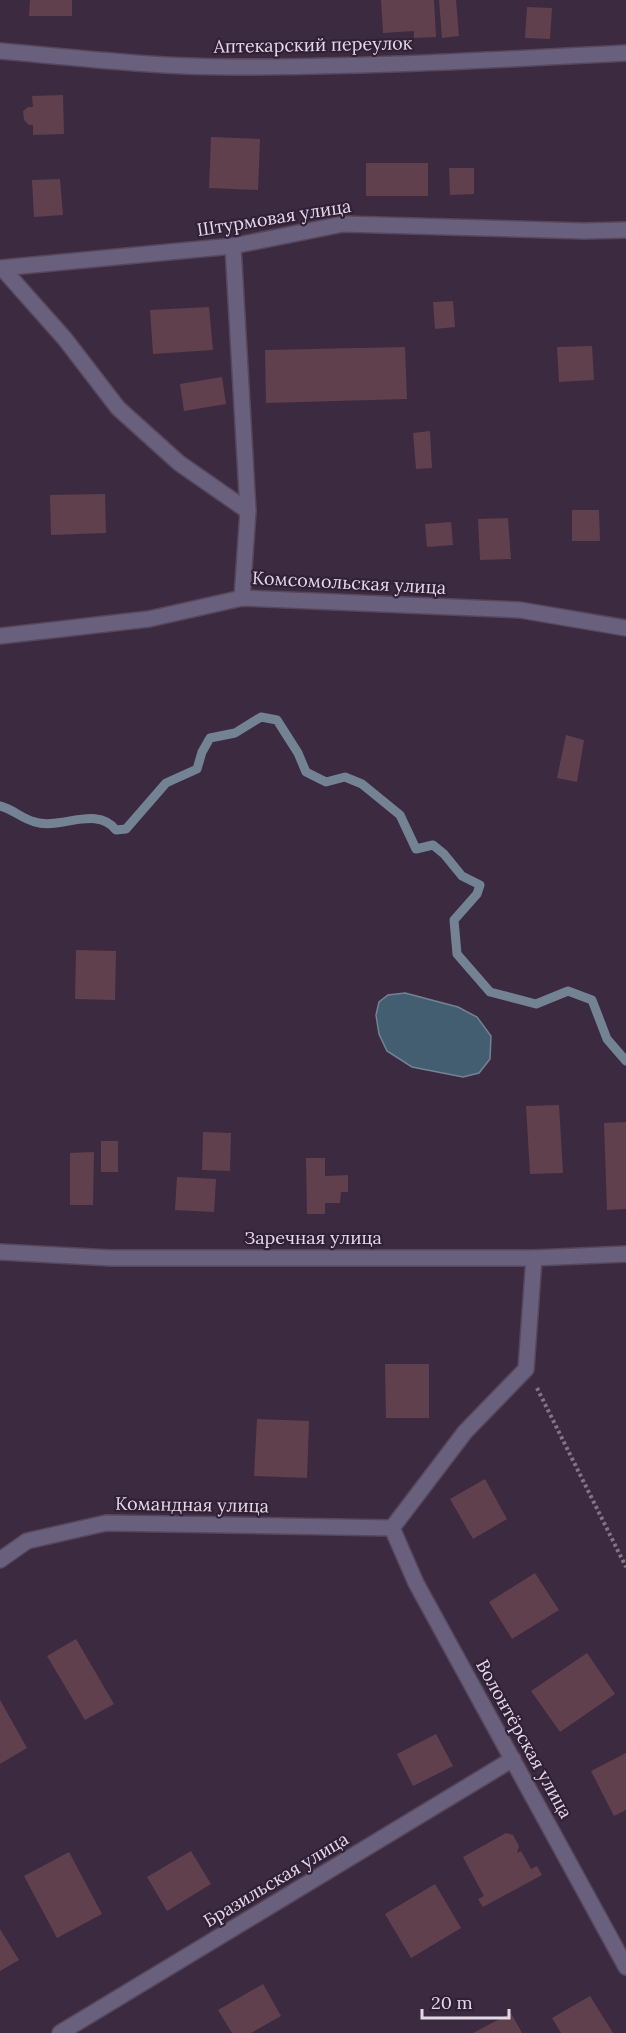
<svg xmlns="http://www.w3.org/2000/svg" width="626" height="2033" viewBox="0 0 626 2033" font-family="Lora,serif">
	<rect width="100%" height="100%" fill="#3c2a41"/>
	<polygon fill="#445e71" stroke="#748394" stroke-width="1.5" points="405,993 458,1007 477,1017 491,1036 490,1059 479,1073 463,1077 412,1067 387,1051 379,1034 376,1015 379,1002 388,995"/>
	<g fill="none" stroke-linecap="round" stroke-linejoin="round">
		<path stroke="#748394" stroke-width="9" d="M0,806C13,809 22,819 35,822C60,830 97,805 116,830L126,829L166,783L197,769L202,752L210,738L235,733L261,717L277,720L298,753L306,772L326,782L345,777L362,784L400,815L416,849L433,845L444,854L462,876L480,885L477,894L454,920L457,954L490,992L536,1004L568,991L592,1000L607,1039L626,1061"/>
	</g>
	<g fill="#60404c">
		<polygon points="30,0 72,0 72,16 29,16"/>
		<polygon points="381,0 434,0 436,37 414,38 414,31 383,33"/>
		<polygon points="439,0 456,0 459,36 442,38"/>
		<polygon points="527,7 552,8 550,39 525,38"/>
		<polygon points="63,95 64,134 33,135 33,125 29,125 24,120 23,111 28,107 33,107 32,96"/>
		<polygon points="211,137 260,139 258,190 209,188"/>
		<rect x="366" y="163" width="62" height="33"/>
		<polygon points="449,168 474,168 474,194 450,195"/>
		<polygon points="60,179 63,215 34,217 32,180"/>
		<polygon points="453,301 455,327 435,329 433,302"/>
		<polygon points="209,307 213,350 153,354 150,310"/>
		<polygon points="592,346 594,380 559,382 557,347"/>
		<polygon points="405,347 407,399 266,403 265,350"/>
		<polygon points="222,377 226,404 184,411 180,384"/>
		<polygon points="430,431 432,468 416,469 413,433"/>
		<polygon points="105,494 106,533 51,535 50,495"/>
		<polygon points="572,510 599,510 600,541 572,541"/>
		<polygon points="508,518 511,559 480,560 478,519"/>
		<polygon points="451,522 453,545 427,547 425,524"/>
		<polygon points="566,735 584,740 577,782 557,778"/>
		<polygon points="76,950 116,951 115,1000 75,999"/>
		<polygon points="559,1105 563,1173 530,1174 526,1106"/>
		<polygon points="626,1122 626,1209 607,1210 604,1123"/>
		<polygon points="203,1132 231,1133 230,1171 202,1170"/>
		<rect x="101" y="1141" width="17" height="31"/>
		<polygon points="94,1152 93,1205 70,1205 70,1153"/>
		<polygon points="306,1158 325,1158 325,1176 348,1175 348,1192 341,1192 340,1203 325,1203 325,1214 307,1214"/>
		<polygon points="177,1177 216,1179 214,1212 175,1210"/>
		<polygon points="385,1364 429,1364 429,1418 386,1418"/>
		<polygon points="257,1419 309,1421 307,1478 254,1476"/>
		<polygon points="485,1479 507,1519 473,1539 450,1499"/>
		<polygon points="535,1573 559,1610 512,1639 489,1602"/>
		<polygon points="76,1639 114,1704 85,1720 47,1656"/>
		<polygon points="587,1653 615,1694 560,1732 531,1691"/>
		<polygon points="0,1700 27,1748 0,1764"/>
		<polygon points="436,1734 453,1766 413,1786 397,1754"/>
		<polygon points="626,1753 626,1810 614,1816 591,1771"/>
		<polygon points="506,1833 513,1835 519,1846 517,1853 521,1851 531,1869 537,1866 542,1875 483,1907 478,1899 484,1896 463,1857"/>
		<polygon points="191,1851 211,1884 167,1911 147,1877"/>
		<polygon points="69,1852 102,1914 57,1938 24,1876"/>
		<polygon points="435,1884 461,1928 411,1958 385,1914"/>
		<polygon points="0,1929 19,1960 0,1971"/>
		<polygon points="263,1984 281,2016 251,2033 232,2033 218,2010"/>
		<polygon points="590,1996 613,2033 561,2033 552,2018"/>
		<polygon points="511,2013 522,2033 473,2033"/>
	</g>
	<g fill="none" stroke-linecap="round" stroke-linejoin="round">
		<g stroke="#57465c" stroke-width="18">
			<g id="minor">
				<path d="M0,51C78,58 157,67 236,67C366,67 496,60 626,53"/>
				<polyline points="233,246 248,511"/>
				<polyline points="0,268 233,246 343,224 584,231 626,230"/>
				<polyline points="2,268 65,339 118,408 179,463 248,511 242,598"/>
				<polyline points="0,636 149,619 242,598 520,610 626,628"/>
				<polyline points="0,1252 111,1258 534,1258 626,1254"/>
				<polyline points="392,1528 416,1583 626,1967"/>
				<polyline points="392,1528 465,1432 526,1369 534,1258"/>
				<polyline points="0,1560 27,1541 106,1523 392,1528"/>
				<polyline points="60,2033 513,1759"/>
			</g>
		</g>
		<polyline stroke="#837487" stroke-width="4" stroke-dasharray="3 3" stroke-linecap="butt" points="537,1388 626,1567"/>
		<use href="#minor" stroke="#68607d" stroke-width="15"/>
	</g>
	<g text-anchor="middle" stroke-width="4.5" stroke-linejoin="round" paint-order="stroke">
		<g font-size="18" fill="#e3d8e7" stroke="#322037">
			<text transform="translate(313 45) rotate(-1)" y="6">Аптекарский переулок</text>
			<text transform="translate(274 218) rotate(-9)" y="6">Штурмовая улица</text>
			<text transform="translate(349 583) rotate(3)" y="6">Комсомольская улица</text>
			<text x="313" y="1244">Заречная улица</text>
			<text transform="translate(192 1505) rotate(1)" y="6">Командная улица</text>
			<text transform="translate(524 1739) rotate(61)" y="6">Волонтёрская улица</text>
			<text transform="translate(276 1880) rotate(-31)" y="6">Бразильская улица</text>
		</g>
	</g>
	<path d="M422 2009v9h87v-9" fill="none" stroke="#e3d8e7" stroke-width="3"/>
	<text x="431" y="2009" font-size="18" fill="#e3d8e7" stroke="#322037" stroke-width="4.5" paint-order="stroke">20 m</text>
</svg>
